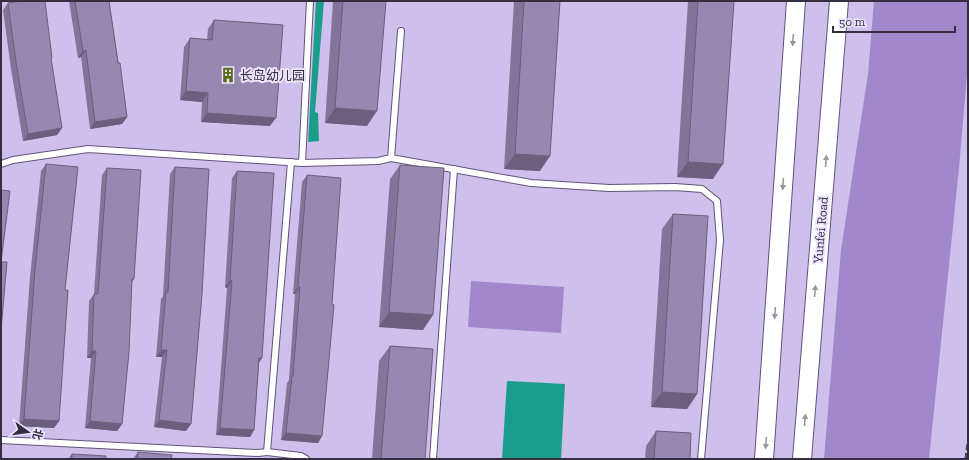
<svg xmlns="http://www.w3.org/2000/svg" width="969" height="460" viewBox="0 0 969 460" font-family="'Zilla Slab','Noto Sans SC',serif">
	<rect width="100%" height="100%" fill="#cfbfec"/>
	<g fill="#a188cb">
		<polygon points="874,1 968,1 968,63 959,168 929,459 824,459 841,250 868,74"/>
		<polygon points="471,281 564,287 561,333 468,327"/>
	</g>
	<g fill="#1b9d8c">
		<polygon points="316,1 324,1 315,112 318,113 319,141 308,142"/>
		<polygon points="507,381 565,384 561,459 502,459"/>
	</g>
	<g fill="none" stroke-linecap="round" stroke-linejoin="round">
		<g stroke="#61537a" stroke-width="8">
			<g id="service">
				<polyline points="391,158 401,31"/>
				<polyline points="302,163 310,1"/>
				<polyline points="1,164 13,160 88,149 302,163 378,161 391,158 531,183 609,188 675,187 702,189 717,201 720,240 701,459"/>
				<polyline points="1,440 258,453 267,452 291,162"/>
				<polyline points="267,452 301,456 306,459"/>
				<polyline points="433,459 454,169"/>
			</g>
		</g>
		<g stroke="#61537a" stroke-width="20">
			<g id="secondary">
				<polyline points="764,459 796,1"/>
				<polyline points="802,459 839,1"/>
			</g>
		</g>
		<use href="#service" stroke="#fff" stroke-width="6"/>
		<use href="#secondary" stroke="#fff" stroke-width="18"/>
		<polyline stroke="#494257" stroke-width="3" stroke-dasharray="6 3" stroke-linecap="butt" points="966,459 968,442"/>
	</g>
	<g fill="#827599">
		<polygon points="69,1 109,1 127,117 122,124 90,129 81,57 78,58"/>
		<polygon points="333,1 386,1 367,126 325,123"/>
		<polygon points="514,1 560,1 540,171 504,169"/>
		<polygon points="688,1 734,1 713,179 677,177"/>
		<polygon points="8,3 51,59 62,128 57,135 23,141 11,69 3,10"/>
		<polygon points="214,20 270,126 201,122 202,102 180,100 184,47 190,38 207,40 208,29"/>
		<polygon points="46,164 65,290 59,421 54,428 19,426 30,277 41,171"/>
		<polygon points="400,165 423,330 379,327 390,179"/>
		<polygon points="175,167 186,431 154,427 162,357 156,357 161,299 163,296 170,174"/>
		<polygon points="107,168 134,279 132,282 122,424 117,431 85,428 91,358 87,358 89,301 94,294 102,175"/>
		<polygon points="237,171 262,358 259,363 254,430 250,437 216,435 227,288 225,287 232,178"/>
		<polygon points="307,175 332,304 322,436 318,443 281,440 287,383 289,380 295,294 293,294 302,182"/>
		<polygon points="673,214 697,394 687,409 651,407 662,229"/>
		<polygon points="390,346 425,459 372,459 379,361"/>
		<polygon points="656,431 690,459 645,459 646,446"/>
		<polygon points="138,452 171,459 133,459"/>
		<polygon points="72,454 106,459 68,459"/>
	</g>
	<g fill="#6a5f7d">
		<polygon points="86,50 81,57 78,58 83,51"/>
		<polygon points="186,91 208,93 202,102 180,100"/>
		<polygon points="335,108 377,111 367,126 325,123"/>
		<polygon points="207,113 276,118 270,126 201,122"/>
		<polygon points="127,117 122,124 90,129 95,122"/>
		<polygon points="62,128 57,135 23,141 28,134"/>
		<polygon points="515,154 550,156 540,171 504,169"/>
		<polygon points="688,162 723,164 713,179 677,177"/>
		<polygon points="230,280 232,281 227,288 225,287"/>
		<polygon points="298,287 300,287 295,294 293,294"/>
		<polygon points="389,312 433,315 423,330 379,327"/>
		<polygon points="161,350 167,350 162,357 156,357"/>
		<polygon points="92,351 96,351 91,358 87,358"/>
		<polygon points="259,358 262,358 257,365"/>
		<polygon points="662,392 697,394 687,409 651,407"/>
		<polygon points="24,419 59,421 54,428 19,426"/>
		<polygon points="159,420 191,424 186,431 154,427"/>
		<polygon points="90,421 122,424 117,431 85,428"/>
		<polygon points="220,428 254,430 250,437 216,435"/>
		<polygon points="286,433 322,436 318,443 281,440"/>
	</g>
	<g fill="#9788b2" stroke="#6a5f7d">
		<polygon points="21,1 45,1 52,58 51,58 62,128 28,134 16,62 8,3"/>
		<polygon points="75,1 109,1 118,63 120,63 127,117 95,122 86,50 83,51"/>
		<polygon points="343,1 386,1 377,111 335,108"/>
		<polygon points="524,1 560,1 550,156 515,154"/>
		<polygon points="698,1 734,1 723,164 688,162"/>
		<polygon points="214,20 283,25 276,118 207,113 208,93 186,91 190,38 212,40"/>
		<polygon points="46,164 78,167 65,290 68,290 59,421 24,419 35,270"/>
		<polygon points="400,165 444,168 433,315 389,312"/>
		<polygon points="175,167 209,169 202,294 191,424 159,420 167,350 161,350 166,292 168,292"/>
		<polygon points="107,168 141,170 134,279 132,279 129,352 122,424 90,421 96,351 92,351 94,294 98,294"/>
		<polygon points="237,171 274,173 262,358 259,358 254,430 220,428 232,281 230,280"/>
		<polygon points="307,175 341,178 332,304 334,305 322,436 286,433 292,376 293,376 300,287 298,287"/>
		<polygon points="1,190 10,191 1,262 7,262 1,330"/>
		<polygon points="673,214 708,216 697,394 662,392"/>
		<polygon points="390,346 433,349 425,459 381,459"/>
		<polygon points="656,431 691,433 690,459 654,459"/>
		<polygon points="138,452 172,455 171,459 137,459"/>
		<polygon points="72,454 106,456 106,459 72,459"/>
	</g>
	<defs><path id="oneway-solid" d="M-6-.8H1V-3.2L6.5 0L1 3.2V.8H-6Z"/></defs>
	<g fill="#9a969f">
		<use href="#oneway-solid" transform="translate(793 40) rotate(94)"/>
		<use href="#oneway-solid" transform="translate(826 161) rotate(-85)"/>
		<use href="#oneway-solid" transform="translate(783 184) rotate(94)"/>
		<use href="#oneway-solid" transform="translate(815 291) rotate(-85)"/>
		<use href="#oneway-solid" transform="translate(775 313) rotate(94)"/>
		<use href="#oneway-solid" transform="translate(805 420) rotate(-85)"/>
		<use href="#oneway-solid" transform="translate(766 443) rotate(94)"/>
	</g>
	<defs>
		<g id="building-bare" transform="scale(1.2)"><path d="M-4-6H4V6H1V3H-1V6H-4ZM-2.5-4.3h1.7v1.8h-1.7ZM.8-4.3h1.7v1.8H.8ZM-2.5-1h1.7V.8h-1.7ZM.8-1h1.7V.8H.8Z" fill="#596b17" stroke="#ece4fc" stroke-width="2.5" paint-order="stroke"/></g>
	</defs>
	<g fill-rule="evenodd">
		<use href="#building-bare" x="228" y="75"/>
	</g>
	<g text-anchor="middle" stroke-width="4" stroke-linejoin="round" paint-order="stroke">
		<g font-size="13" fill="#342e3f" stroke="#ece4fc" text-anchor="start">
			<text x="240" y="80">长岛幼儿园</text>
		</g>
		<g font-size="13" fill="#342e3f" stroke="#ece4fc">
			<text transform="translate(820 230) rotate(-85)" y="5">Yunfei Road</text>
		</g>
	</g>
	<rect width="969" height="460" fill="none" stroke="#342e3f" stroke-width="4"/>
	<g transform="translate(28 432) rotate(104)" stroke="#ece4fc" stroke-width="3" paint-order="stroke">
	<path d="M0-3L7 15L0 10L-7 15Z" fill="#342e3f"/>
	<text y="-6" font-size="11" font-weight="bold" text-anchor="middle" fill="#342e3f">北</text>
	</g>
	<path d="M833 26v6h122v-6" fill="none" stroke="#342e3f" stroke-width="2"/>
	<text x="839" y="26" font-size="12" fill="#342e3f" stroke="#ece4fc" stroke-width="3" paint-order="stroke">50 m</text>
</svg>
